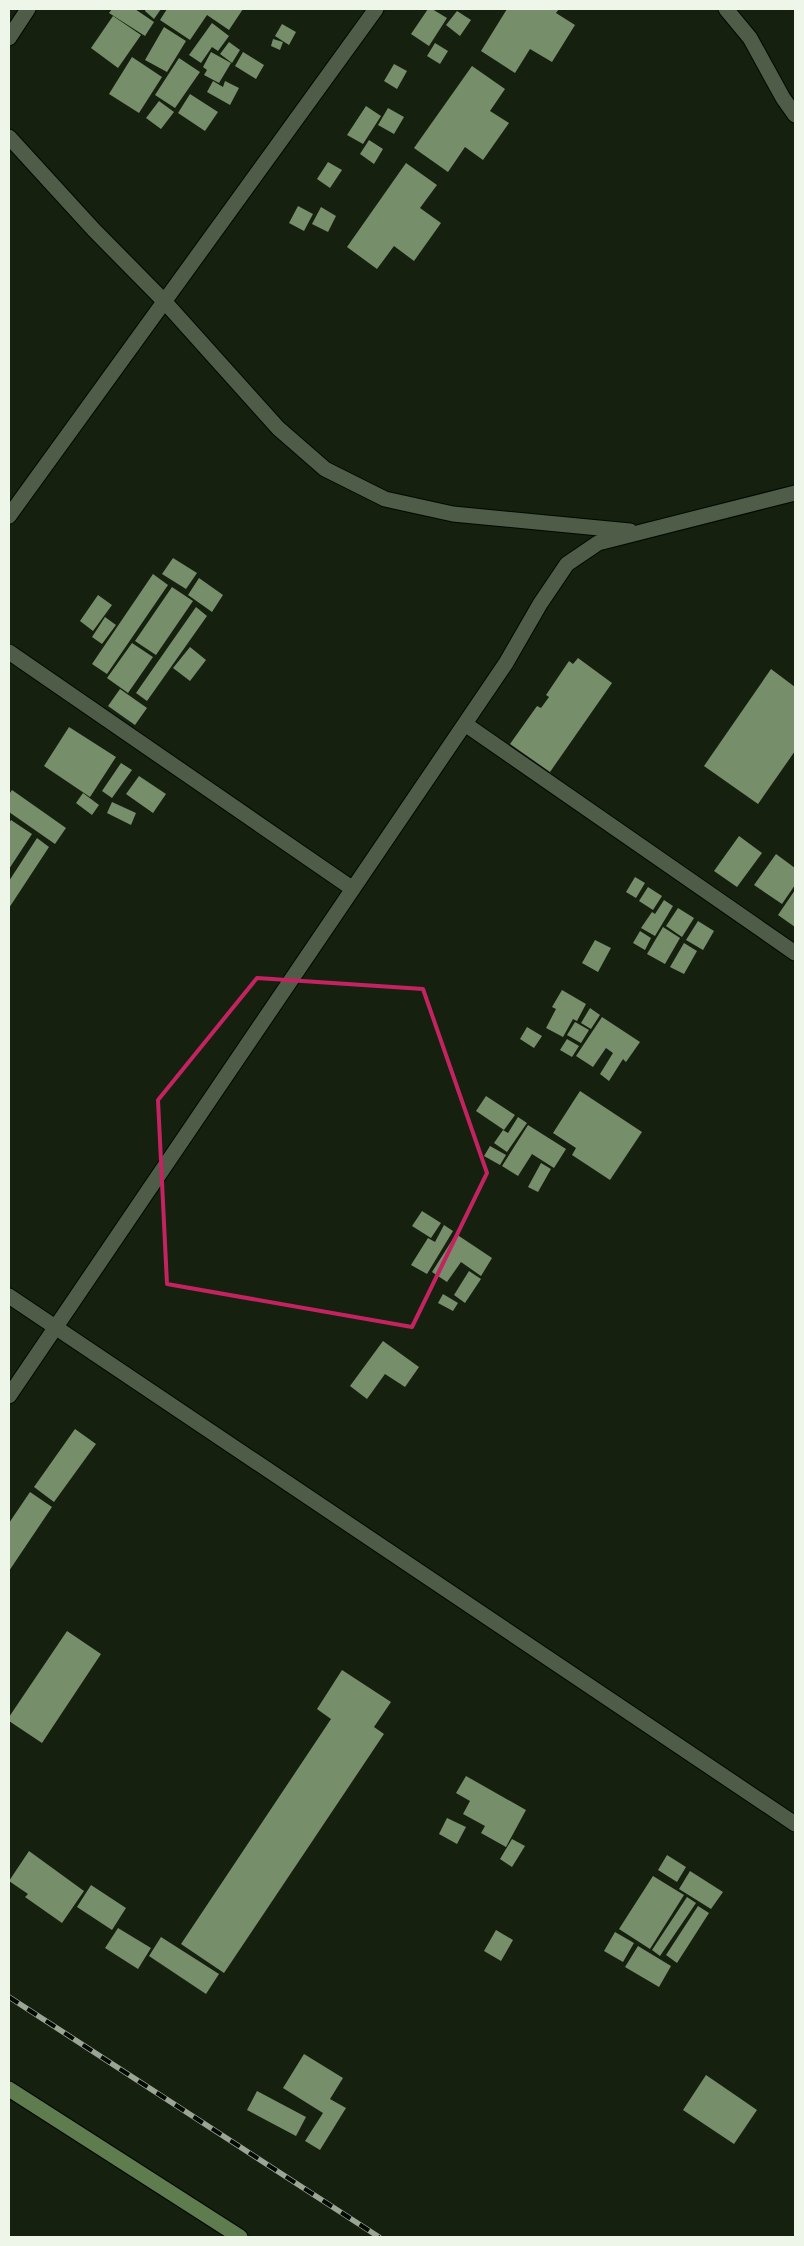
<svg xmlns="http://www.w3.org/2000/svg" width="804" height="2246" font-family="Mulish,sans-serif">
  <rect width="100%" height="100%" fill="#15200e"/>
  <path fill="#778e6a" d="M 112,9 L 135,9 L 154,22 L 145,36 L 109,13 Z
    M 146,9 L 161,9 L 154,19 L 145,11 Z
    M 167,9 L 243,9 L 229,30 L 207,15 L 190,40 L 160,20 Z
    M 428,9 L 432,9 L 447,18 L 429,46 L 411,34 Z
    M 507,9 L 559,9 L 556,13 L 575,25 L 552,62 L 530,49 L 515,73 L 481,51 Z
    M 457,11 L 471,20 L 460,36 L 446,25 Z
    M 113,16 L 141,35 L 118,68 L 91,48 Z
    M 212,23 L 229,36 L 218,51 L 212,47 L 201,63 L 189,55 Z
    M 282,24 L 296,32 L 289,45 L 275,36 Z
    M 164,27 L 186,41 L 167,72 L 145,60 Z
    M 273,39 L 283,42 L 280,50 L 271,46 Z
    M 229,42 L 240,50 L 232,63 L 220,54 Z
    M 435,43 L 448,51 L 440,64 L 427,56 Z
    M 211,52 L 231,63 L 219,83 L 204,75 L 207,70 L 203,67 Z
    M 243,52 L 264,65 L 256,79 L 235,66 Z
    M 132,57 L 162,77 L 139,113 L 109,94 Z
    M 179,58 L 200,72 L 175,108 L 155,95 Z
    M 394,64 L 407,71 L 397,89 L 384,81 Z
    M 472,66 L 505,89 L 490,111 L 509,123 L 483,160 L 465,147 L 448,172 L 414,148 Z
    M 213,81 L 223,87 L 225,81 L 239,88 L 230,105 L 207,92 Z
    M 190,94 L 218,112 L 205,131 L 178,113 Z
    M 159,101 L 174,112 L 161,129 L 146,118 Z
    M 366,106 L 381,116 L 363,144 L 347,135 Z
    M 388,108 L 404,117 L 394,134 L 378,125 Z
    M 369,140 L 383,149 L 374,164 L 360,154 Z
    M 328,162 L 342,170 L 330,188 L 317,179 Z
    M 406,163 L 437,185 L 420,208 L 441,223 L 414,261 L 394,246 L 377,269 L 347,247 Z
    M 298,206 L 313,214 L 304,231 L 289,223 Z
    M 321,207 L 336,216 L 328,232 L 312,224 Z
    M 173,558 L 197,573 L 186,589 L 162,574 Z
    M 153,574 L 168,585 L 107,674 L 92,664 Z
    M 199,578 L 223,595 L 212,612 L 188,595 Z
    M 172,587 L 193,601 L 156,655 L 135,641 Z
    M 98,595 L 112,605 L 93,631 L 80,621 Z
    M 196,607 L 207,616 L 147,701 L 136,693 Z
    M 105,617 L 116,625 L 102,644 L 92,637 Z
    M 132,643 L 153,657 L 128,693 L 107,678 Z
    M 190,647 L 206,660 L 190,681 L 173,668 Z
    M 578,658 L 612,683 L 550,772 L 510,744 L 537,706 L 541,708 L 549,697 L 546,695 L 569,661 L 573,664 Z
    M 771,669 L 795,687 L 795,751 L 758,804 L 704,766 Z
    M 120,689 L 147,708 L 135,725 L 108,706 Z
    M 69,727 L 116,757 L 90,797 L 44,766 Z
    M 121,763 L 132,770 L 112,798 L 102,791 Z
    M 139,776 L 166,794 L 153,813 L 126,794 Z
    M 12,790 L 66,828 L 55,844 L 9,812 L 9,794 Z
    M 83,793 L 99,805 L 92,815 L 76,803 Z
    M 112,802 L 136,813 L 131,825 L 107,813 Z
    M 11,820 L 32,834 L 9,869 L 9,823 Z
    M 739,836 L 762,853 L 737,887 L 714,871 Z
    M 37,838 L 49,847 L 9,908 L 9,881 Z
    M 776,854 L 795,868 L 795,885 L 782,904 L 754,885 Z
    M 635,877 L 645,883 L 636,898 L 626,892 Z
    M 648,887 L 662,896 L 653,910 L 639,901 Z
    M 795,890 L 795,927 L 778,915 Z
    M 664,900 L 673,906 L 655,936 L 641,928 L 652,912 L 655,914 Z
    M 678,908 L 694,918 L 682,937 L 666,926 Z
    M 698,921 L 714,931 L 703,950 L 686,940 Z
    M 663,927 L 680,938 L 665,964 L 647,954 Z
    M 640,931 L 651,938 L 645,950 L 633,943 Z
    M 595,940 L 611,948 L 598,972 L 582,963 Z
    M 684,943 L 697,951 L 684,974 L 670,967 Z
    M 562,990 L 586,1004 L 577,1021 L 573,1019 L 563,1037 L 546,1028 L 556,1009 L 552,1007 Z
    M 590,1008 L 600,1015 L 591,1029 L 581,1023 Z
    M 602,1017 L 640,1042 L 626,1062 L 623,1059 L 609,1081 L 600,1074 L 613,1053 L 606,1048 L 593,1067 L 576,1056 Z
    M 575,1022 L 589,1030 L 581,1043 L 567,1035 Z
    M 527,1027 L 542,1036 L 534,1048 L 520,1039 Z
    M 567,1039 L 579,1046 L 572,1057 L 560,1050 Z
    M 580,1091 L 642,1132 L 610,1180 L 572,1155 L 576,1148 L 553,1133 Z
    M 486,1096 L 515,1115 L 504,1130 L 476,1111 Z
    M 518,1117 L 527,1123 L 507,1152 L 494,1143 L 503,1130 L 508,1133 Z
    M 528,1125 L 566,1149 L 554,1168 L 532,1154 L 518,1176 L 502,1166 Z
    M 490,1146 L 506,1155 L 500,1165 L 484,1156 Z
    M 541,1163 L 551,1169 L 538,1192 L 528,1187 Z
    M 422,1211 L 441,1223 L 431,1238 L 412,1226 Z
    M 444,1225 L 453,1231 L 427,1274 L 411,1265 L 428,1238 L 435,1242 Z
    M 456,1234 L 492,1258 L 481,1276 L 461,1262 L 447,1282 L 432,1272 Z
    M 469,1271 L 481,1279 L 465,1303 L 454,1295 Z
    M 443,1294 L 458,1303 L 453,1311 L 438,1303 Z
    M 383,1341 L 419,1367 L 405,1387 L 385,1374 L 367,1399 L 350,1386 Z
    M 75,1429 L 96,1444 L 54,1502 L 34,1487 Z
    M 30,1492 L 52,1507 L 9,1571 L 9,1523 Z
    M 67,1631 L 101,1654 L 42,1743 L 9,1721 L 9,1717 Z
    M 342,1670 L 391,1702 L 374,1727 L 384,1734 L 224,1973 L 181,1944 L 331,1719 L 317,1709 Z
    M 466,1776 L 526,1810 L 506,1847 L 481,1833 L 485,1826 L 463,1814 L 470,1801 L 456,1793 Z
    M 447,1818 L 466,1827 L 457,1844 L 439,1834 Z
    M 512,1839 L 525,1846 L 512,1867 L 500,1859 Z
    M 29,1851 L 84,1891 L 62,1923 L 25,1897 L 28,1894 L 9,1881 Z
    M 667,1855 L 686,1867 L 677,1882 L 658,1870 Z
    M 690,1871 L 723,1892 L 711,1909 L 679,1889 Z
    M 653,1876 L 684,1895 L 650,1949 L 619,1929 Z
    M 91,1885 L 126,1908 L 112,1930 L 77,1907 Z
    M 687,1897 L 696,1903 L 660,1956 L 652,1950 Z
    M 698,1906 L 709,1913 L 677,1963 L 666,1955 Z
    M 118,1928 L 151,1948 L 138,1969 L 105,1948 Z
    M 496,1930 L 513,1940 L 501,1961 L 484,1951 Z
    M 615,1932 L 634,1943 L 623,1962 L 604,1951 Z
    M 161,1937 L 219,1974 L 206,1994 L 149,1956 Z
    M 638,1946 L 671,1966 L 659,1987 L 625,1967 Z
    M 304,2054 L 343,2078 L 330,2099 L 346,2108 L 320,2150 L 305,2141 L 323,2113 L 283,2088 Z
    M 706,2075 L 757,2110 L 734,2144 L 683,2110 Z
    M 257,2091 L 306,2117 L 296,2136 L 247,2110 Z"/>
  <g fill="none" stroke-linecap="round" stroke-linejoin="round">
    <defs>
      <path id="street" d="M 726,9 L 750,38 L 783,98 L 795,115
        M 9,38 L 28,9
        M 9,137 L 94,230 L 164,301 L 278,428 L 325,469 L 385,499 L 453,514 L 630,531
        M 9,516 L 376,9
        M 9,652 L 353,889
        M 465,724 L 795,953
        M 9,1296 L 795,1824
        M 9,1396 L 506,663 L 540,604 L 567,564 L 598,543 L 795,493"/>
      <path id="secondary" d="M 9,2089 L 240,2237"/>
    </defs>
    <use href="#street" stroke="#020900" stroke-width="17"/>
    <use href="#secondary" stroke="#020900" stroke-width="17"/>
    <use href="#street" stroke="#4f5c48" stroke-width="15"/>
    <use href="#secondary" stroke="#5f7c4e" stroke-width="15"/>
    <defs>
      <path id="rail" d="M 9,1997 L 379,2237"/>
    </defs>
    <use href="#rail" stroke="#9ba495" stroke-width="5.5"/>
    <use href="#rail" stroke="#040803" stroke-width="4" stroke-dasharray="11" stroke-linecap="butt"/>
  </g>
  <path fill="none" stroke="#c42362" stroke-width="4" stroke-linejoin="round" d="M 257,978 L 423,989 L 487,1173 L 412,1327 L 167,1284 L 158,1100 Z"/>
  <rect width="804" height="2246" fill="none" stroke="#eef6e9" stroke-width="20"/>
</svg>
